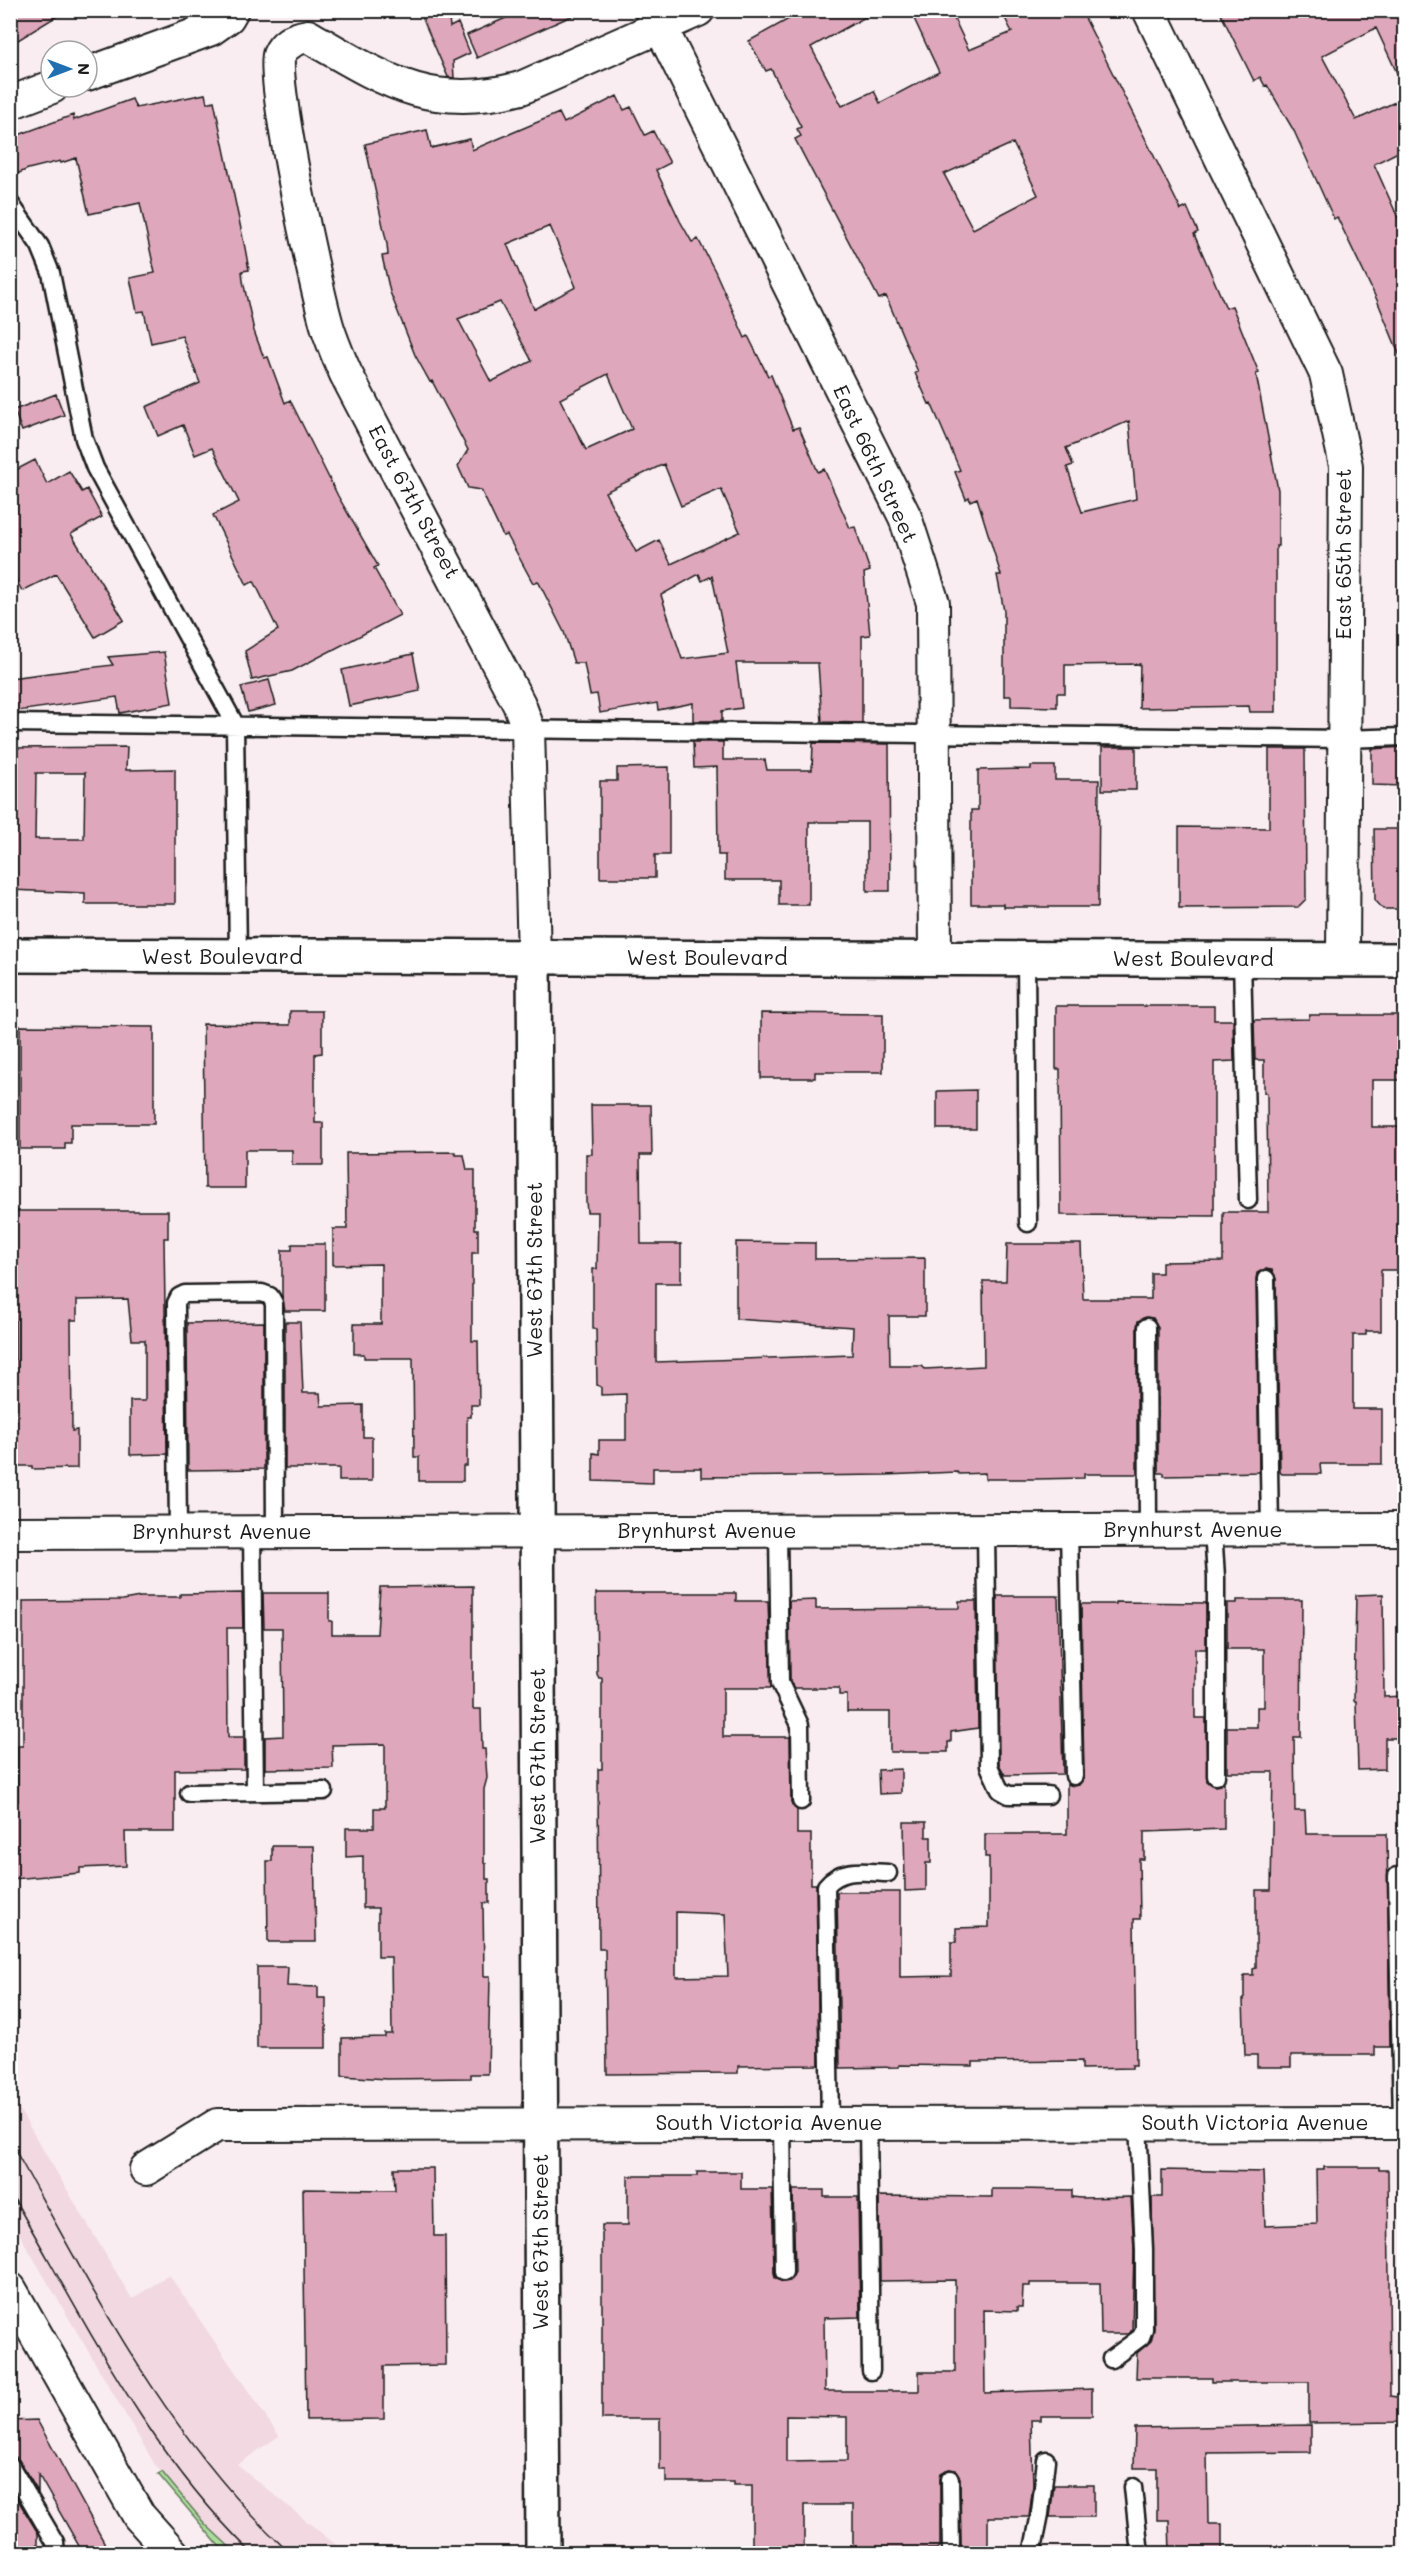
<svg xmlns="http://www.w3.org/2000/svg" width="1415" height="2564" font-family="Mali,sans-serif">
  <rect width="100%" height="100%" fill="#f9edf1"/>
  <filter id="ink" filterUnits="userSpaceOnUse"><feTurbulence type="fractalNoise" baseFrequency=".0167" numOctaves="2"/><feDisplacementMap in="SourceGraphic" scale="12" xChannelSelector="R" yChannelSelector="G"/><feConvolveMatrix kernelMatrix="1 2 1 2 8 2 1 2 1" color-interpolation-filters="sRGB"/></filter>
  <g filter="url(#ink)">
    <path fill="#f1d8e1" d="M 10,2094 L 132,2299 L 169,2275 L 279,2436 L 237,2465 L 346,2553 L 229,2553 L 196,2517 L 154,2463 L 11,2220 Z"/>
    <path fill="#acdd9d" stroke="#647c5c" stroke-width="1.5" d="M 162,2472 L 205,2524 L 236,2553 L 225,2553 L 158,2474 Z"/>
    <path fill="#dfa7bb" stroke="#1c1c1c" stroke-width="1.5" fill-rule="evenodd" d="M 10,10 L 67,10 L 10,45 Z
      M 419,10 L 448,10 L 450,27 L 458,23 L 470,53 L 453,61 L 454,78 L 448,77 Z
      M 524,10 L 585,10 L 477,58 L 467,35 Z
      M 805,10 L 878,10 L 811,47 L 842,106 L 874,91 L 880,103 L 939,72 L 910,10 L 950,10 L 969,50 L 1012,32 L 1001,10 L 1081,10 L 1181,210 L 1187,207 L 1198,232 L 1194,234 L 1226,308 L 1232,306 L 1259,373 L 1256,374 L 1278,490 L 1278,546 L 1276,546 L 1276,712 L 1250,712 L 1249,706 L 1139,708 L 1140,664 L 1065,665 L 1065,693 L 1057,693 L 1057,707 L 1011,706 L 1011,696 L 1004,696 L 1004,611 L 997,575 L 1001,575 L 977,498 L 970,501 L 969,497 L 966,499 L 955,472 L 960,470 L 931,403 L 929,404 L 915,373 L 918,372 L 886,296 L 879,299 L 795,139 L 801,136 L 797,129 L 801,127 L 771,69 L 766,71 L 749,41 ZM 1013,143 L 1038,195 L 973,229 L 944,174 ZM 1129,421 L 1136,499 L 1082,512 L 1067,467 L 1073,465 L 1066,448 Z
      M 1219,10 L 1404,10 L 1404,88 L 1376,28 L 1322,56 L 1356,120 L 1404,98 L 1404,149 L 1374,164 L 1399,220 L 1404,217 L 1404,366 L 1377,300 L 1337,217 L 1334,219 L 1294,131 L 1267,85 L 1265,86 L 1260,77 L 1254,81 Z
      M 205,94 L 207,103 L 214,101 L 245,248 L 249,270 L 242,271 L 243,281 L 254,331 L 264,358 L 268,357 L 285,403 L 290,400 L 338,496 L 378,566 L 374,568 L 400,615 L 292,671 L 252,680 L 245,651 L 278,630 L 254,581 L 247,585 L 213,515 L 239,502 L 212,448 L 195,455 L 183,425 L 158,436 L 146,407 L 200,383 L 182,336 L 151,343 L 144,311 L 137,312 L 130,278 L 155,273 L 140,203 L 89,214 L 76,158 L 61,163 L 60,161 L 28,169 L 10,177 L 10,138 L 73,115 L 74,120 L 132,99 L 136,108 Z
      M 617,96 L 624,110 L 631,107 L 645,135 L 653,131 L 670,163 L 656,170 L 680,221 L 692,242 L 698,239 L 715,271 L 745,338 L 748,336 L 768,376 L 771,375 L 793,429 L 799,427 L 818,472 L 824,469 L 850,528 L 855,527 L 870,571 L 864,573 L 870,635 L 862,636 L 862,723 L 822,722 L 818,663 L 736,663 L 742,708 L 722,711 L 722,721 L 693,721 L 693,703 L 658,710 L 657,703 L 600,713 L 597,694 L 590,695 L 584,663 L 574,663 L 564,632 L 538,581 L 533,583 L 507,535 L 503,536 L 481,490 L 468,488 L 458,466 L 468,450 L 432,381 L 430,382 L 415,355 L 390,292 L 382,256 L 388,255 L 387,244 L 365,144 L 427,130 L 431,148 L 470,139 L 472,150 L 559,113 L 564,123 ZM 550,226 L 576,287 L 534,309 L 507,244 ZM 500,302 L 532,361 L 491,382 L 458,319 ZM 608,374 L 632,429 L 586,450 L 560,399 ZM 664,464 L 681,506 L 721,489 L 740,532 L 671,564 L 659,540 L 636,552 L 605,492 ZM 699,574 L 702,581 L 712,576 L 728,653 L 682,659 L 661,595 Z
      M 56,394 L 64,415 L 22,431 L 14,410 Z
      M 35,460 L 47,484 L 69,471 L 82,492 L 87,489 L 102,517 L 71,534 L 124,620 L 95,637 L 56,574 L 22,591 L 10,567 L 10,473 Z
      M 164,652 L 172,703 L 120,713 L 117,697 L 10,712 L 10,678 L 113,665 L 108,657 Z
      M 413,654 L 420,691 L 349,706 L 342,670 Z
      M 269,680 L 276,705 L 248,712 L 241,687 Z
      M 693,742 L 723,742 L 723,760 L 765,760 L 767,770 L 812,770 L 813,743 L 889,744 L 890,891 L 867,891 L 867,822 L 809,822 L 809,905 L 779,905 L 779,880 L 725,880 L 725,855 L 718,855 L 717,767 L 694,768 Z
      M 127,747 L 126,770 L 175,769 L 175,904 L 85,904 L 85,893 L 10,890 L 10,748 ZM 36,773 L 85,773 L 84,839 L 35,839 Z
      M 1102,747 L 1136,747 L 1136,790 L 1102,790 Z
      M 1404,747 L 1404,786 L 1372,785 L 1372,749 Z
      M 1269,749 L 1305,749 L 1306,899 L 1298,907 L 1179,908 L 1179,827 L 1269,828 Z
      M 1031,766 L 1055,766 L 1055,780 L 1099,780 L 1098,907 L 1003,907 L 1003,904 L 971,904 L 971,810 L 978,810 L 978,770 L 1031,769 Z
      M 669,767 L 669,855 L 655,855 L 655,878 L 600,878 L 600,781 L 617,781 L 617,768 Z
      M 1374,829 L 1404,829 L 1404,909 L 1383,909 L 1375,900 Z
      M 1056,1006 L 1214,1006 L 1214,1020 L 1233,1020 L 1234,1061 L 1214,1062 L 1214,1216 L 1061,1215 L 1060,1069 L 1056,1069 Z
      M 290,1011 L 322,1011 L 322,1053 L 315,1054 L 315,1123 L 323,1123 L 323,1165 L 292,1165 L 292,1150 L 245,1150 L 245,1188 L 205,1188 L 203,1024 L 290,1025 Z
      M 761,1013 L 883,1014 L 883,1072 L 815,1072 L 815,1078 L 761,1078 Z
      M 1309,1015 L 1404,1015 L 1404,1080 L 1372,1080 L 1372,1127 L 1404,1127 L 1404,1270 L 1381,1270 L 1381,1331 L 1366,1331 L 1366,1335 L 1353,1335 L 1353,1409 L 1382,1409 L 1382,1464 L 1320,1464 L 1321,1474 L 1282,1474 L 1280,1472 L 1276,1279 L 1272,1270 L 1265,1269 L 1257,1273 L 1256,1279 L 1259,1472 L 1217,1473 L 1218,1475 L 1164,1476 L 1164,1473 L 1158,1473 L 1158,1327 L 1153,1318 L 1146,1317 L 1138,1321 L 1137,1327 L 1137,1474 L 1084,1474 L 1084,1478 L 1036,1479 L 985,1479 L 985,1473 L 959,1474 L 957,1472 L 885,1475 L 701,1477 L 701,1468 L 653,1468 L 653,1483 L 593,1481 L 593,1453 L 599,1454 L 599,1440 L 626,1440 L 626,1394 L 601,1395 L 601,1387 L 597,1385 L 596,1329 L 593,1329 L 593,1269 L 597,1269 L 598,1212 L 587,1212 L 586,1201 L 586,1154 L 592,1154 L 591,1105 L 651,1105 L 652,1155 L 640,1155 L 641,1244 L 681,1244 L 681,1283 L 656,1283 L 656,1362 L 852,1355 L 853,1327 L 736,1319 L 736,1242 L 815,1243 L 815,1259 L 925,1258 L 925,1316 L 889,1316 L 890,1366 L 922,1366 L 925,1369 L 984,1366 L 983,1281 L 1006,1281 L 1007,1244 L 1081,1244 L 1083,1299 L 1151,1299 L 1151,1273 L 1162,1273 L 1162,1262 L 1223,1261 L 1223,1212 L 1268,1212 L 1267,1093 L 1264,1093 L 1264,1060 L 1255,1060 L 1254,1020 L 1309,1019 Z
      M 20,1026 L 154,1027 L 154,1124 L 71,1124 L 71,1143 L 65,1143 L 65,1149 L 20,1149 Z
      M 976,1090 L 976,1129 L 937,1129 L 937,1091 Z
      M 456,1152 L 456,1155 L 464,1155 L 467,1170 L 475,1170 L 475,1229 L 478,1229 L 478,1253 L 472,1253 L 472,1341 L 478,1341 L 479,1405 L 471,1405 L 471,1417 L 467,1417 L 467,1466 L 463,1466 L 463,1481 L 419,1481 L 419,1457 L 414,1457 L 413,1358 L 364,1358 L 364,1354 L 354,1354 L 354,1324 L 381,1324 L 381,1264 L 333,1265 L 333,1229 L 347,1229 L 346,1153 Z
      M 10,1211 L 168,1211 L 168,1238 L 164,1238 L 167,1454 L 130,1455 L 130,1401 L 145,1401 L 145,1340 L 132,1340 L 128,1299 L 77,1300 L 77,1320 L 71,1320 L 72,1431 L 77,1430 L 77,1468 L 32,1469 L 32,1466 L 16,1466 L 15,1267 L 10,1267 Z
      M 292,1244 L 325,1244 L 325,1311 L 285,1311 L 282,1295 L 282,1250 L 292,1250 Z
      M 264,1322 L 264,1469 L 188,1470 L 187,1323 Z
      M 285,1322 L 300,1322 L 303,1393 L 320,1393 L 321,1406 L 363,1405 L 363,1437 L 372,1437 L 372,1481 L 339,1481 L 339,1468 L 285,1468 Z
      M 473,1586 L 473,1709 L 481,1709 L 482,1749 L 485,1749 L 487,1778 L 484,1789 L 484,1863 L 486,1863 L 486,1879 L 489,1879 L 489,1903 L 483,1903 L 484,1976 L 490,1976 L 488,2074 L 471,2074 L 471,2078 L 387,2079 L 342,2076 L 342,2038 L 385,2037 L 385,2034 L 392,2034 L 391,1957 L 378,1957 L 378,1908 L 363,1908 L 363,1856 L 346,1857 L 346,1828 L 374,1828 L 374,1808 L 385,1808 L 385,1744 L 332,1745 L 333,1768 L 265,1769 L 265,1737 L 283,1736 L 282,1628 L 264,1628 L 263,1593 L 329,1593 L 329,1621 L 332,1621 L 332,1634 L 377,1634 L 380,1587 Z
      M 242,1593 L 243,1628 L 227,1628 L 228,1737 L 244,1737 L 244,1769 L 175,1770 L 175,1832 L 125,1832 L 126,1866 L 80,1868 L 80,1873 L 13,1879 L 13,1801 L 18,1801 L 18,1746 L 23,1746 L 23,1601 L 123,1600 L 140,1597 L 180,1597 L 180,1594 Z
      M 596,1593 L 736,1593 L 736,1601 L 768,1601 L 771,1688 L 723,1688 L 723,1737 L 790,1737 L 791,1802 L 797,1810 L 797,1834 L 811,1834 L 811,1884 L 816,1884 L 819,2065 L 738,2066 L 738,2073 L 607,2074 L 605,1949 L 599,1949 L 598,1769 L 602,1769 L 602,1678 L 599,1678 L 597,1674 ZM 676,1912 L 725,1914 L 728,1976 L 676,1977 Z
      M 1383,1594 L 1384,1697 L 1404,1696 L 1404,1738 L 1385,1738 L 1385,1769 L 1358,1770 L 1356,1701 L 1354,1701 L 1356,1595 Z
      M 997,1596 L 1058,1596 L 1063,1774 L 1005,1775 L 999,1764 Z
      M 816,1600 L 816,1609 L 959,1608 L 959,1601 L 976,1601 L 978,1728 L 951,1732 L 951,1742 L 948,1742 L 948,1752 L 890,1752 L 890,1712 L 847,1712 L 847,1695 L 839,1695 L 839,1688 L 794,1688 L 790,1681 L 789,1601 Z
      M 1237,1600 L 1302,1600 L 1301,1737 L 1294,1737 L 1295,1811 L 1305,1811 L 1306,1834 L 1387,1834 L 1390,2047 L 1375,2047 L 1375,2055 L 1291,2055 L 1291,2067 L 1257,2067 L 1257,2055 L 1245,2055 L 1243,2000 L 1244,2000 L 1244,1975 L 1253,1975 L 1253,1969 L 1256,1968 L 1256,1890 L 1271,1890 L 1273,1772 L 1227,1772 L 1227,1727 L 1257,1727 L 1257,1707 L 1264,1707 L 1264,1649 L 1227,1649 L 1227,1603 L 1237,1603 Z
      M 1116,1602 L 1206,1603 L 1206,1649 L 1195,1649 L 1195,1718 L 1206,1718 L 1207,1781 L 1215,1786 L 1224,1783 L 1224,1829 L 1144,1832 L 1144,1859 L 1139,1859 L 1140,1919 L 1134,1919 L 1136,2065 L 1132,2065 L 1132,2068 L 1082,2069 L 1082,2061 L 973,2062 L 973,2066 L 899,2065 L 899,2067 L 840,2068 L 837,1892 L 900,1892 L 900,1977 L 951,1976 L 951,1942 L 956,1942 L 956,1928 L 989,1927 L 989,1857 L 985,1857 L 985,1834 L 1067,1834 L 1067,1784 L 1074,1786 L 1079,1785 L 1084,1776 L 1081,1604 L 1116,1604 Z
      M 901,1769 L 901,1793 L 879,1794 L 878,1770 Z
      M 904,1822 L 926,1822 L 926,1837 L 931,1837 L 931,1863 L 926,1863 L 926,1890 L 905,1891 Z
      M 272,1846 L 314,1846 L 316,1942 L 268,1942 L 267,1861 L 272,1861 Z
      M 257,1967 L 288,1967 L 287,1986 L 318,1987 L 318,1998 L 326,1998 L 326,2048 L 257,2048 Z
      M 1324,2167 L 1379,2167 L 1379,2170 L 1388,2170 L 1390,2396 L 1404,2398 L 1404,2422 L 1309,2423 L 1309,2382 L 1212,2382 L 1212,2378 L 1136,2378 L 1137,2353 L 1151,2341 L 1154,2329 L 1152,2197 L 1162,2197 L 1162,2170 L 1263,2172 L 1265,2226 L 1317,2224 L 1316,2170 L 1324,2170 Z
      M 394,2168 L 433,2168 L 434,2236 L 445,2236 L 446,2365 L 384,2366 L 384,2419 L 306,2420 L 303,2189 L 395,2190 Z
      M 697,2172 L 741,2172 L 741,2189 L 772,2189 L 774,2272 L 775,2278 L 784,2282 L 790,2281 L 795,2272 L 793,2190 L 824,2190 L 824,2197 L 858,2197 L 860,2317 L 824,2318 L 825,2391 L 919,2391 L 919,2372 L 955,2372 L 955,2280 L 880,2281 L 879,2196 L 992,2197 L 992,2189 L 1018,2189 L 1072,2190 L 1072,2197 L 1081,2198 L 1131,2197 L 1134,2250 L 1132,2330 L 1128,2334 L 1101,2334 L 1100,2283 L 1030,2283 L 1030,2286 L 1023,2286 L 1022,2307 L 1017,2307 L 1017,2311 L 984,2310 L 985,2393 L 1092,2389 L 1092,2416 L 1041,2416 L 1041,2420 L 1031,2420 L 1033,2485 L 1029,2517 L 988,2517 L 988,2549 L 967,2550 L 961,2547 L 960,2478 L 956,2470 L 949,2469 L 941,2473 L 940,2479 L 940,2546 L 936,2549 L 905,2549 L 905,2553 L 853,2553 L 853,2505 L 804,2505 L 804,2553 L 752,2553 L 752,2485 L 733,2485 L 733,2482 L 666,2482 L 666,2470 L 660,2470 L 660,2419 L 602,2419 L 602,2225 L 628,2225 L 628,2176 L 697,2176 ZM 786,2416 L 847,2417 L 847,2461 L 786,2462 Z
      M 37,2420 L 110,2553 L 83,2553 L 38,2474 L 38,2492 L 19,2460 L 10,2455 L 10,2421 Z
      M 1311,2425 L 1311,2452 L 1207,2453 L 1208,2524 L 1222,2524 L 1222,2553 L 1170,2553 L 1169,2520 L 1157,2520 L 1157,2468 L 1134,2468 L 1135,2428 Z
      M 1054,2485 L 1094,2485 L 1094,2517 L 1050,2517 Z
      M 10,2487 L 38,2533 L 38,2553 L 10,2553 Z"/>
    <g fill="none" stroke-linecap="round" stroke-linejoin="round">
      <defs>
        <path id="service" d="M 10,203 L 40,246 L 51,273 L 84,439 L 95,468 L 235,724 L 238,957
          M 10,723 L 1343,739 L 1404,737
          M 1026,958 L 1028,1223
          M 1242,960 L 1248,1200
          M 1266,1279 L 1270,1530
          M 1147,1327 L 1148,1530
          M 1069,1530 L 1074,1776
          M 1213,1530 L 1216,1577 L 1216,1776
          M 778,1531 L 780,1683 L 800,1725 L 801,1801
          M 986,1531 L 989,1766 L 1000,1790 L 1009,1795 L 1048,1795
          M 252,1532 L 255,1792
          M 178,1533 L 176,1303 L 179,1297 L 185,1294 L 262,1293 L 270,1296 L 274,1303 L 275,1533
          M 189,1793 L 324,1791
          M 782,2123 L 784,2272
          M 830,2123 L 826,1886 C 841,1867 865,1872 888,1873
          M 868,2123 L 871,2371
          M 1402,2123 L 1397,1876 L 1404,1876
          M 1111,2359 L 1141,2337 L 1144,2329 L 1144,2250 L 1138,2123
          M 10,2465 L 55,2542 L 56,2554
          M 950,2479 L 951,2554
          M 1133,2487 L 1140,2554
          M 1032,2554 L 1040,2514 L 1046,2460"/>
        <path id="minor" d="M 652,10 L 905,517 L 933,603 L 935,958
          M 1149,10 L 1326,374 L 1346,466 L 1343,959
          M 87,74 L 211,29 L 228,17 L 232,10
          M 10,103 L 52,87
          M 534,958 L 528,728 L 519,704 L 346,374 C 340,361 334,346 329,332 C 318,300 270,76 279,55 C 284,43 296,38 308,36 C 384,80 430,112 521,88 L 698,10
          M 10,1533 L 1404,1529
          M 146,2169 L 217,2125 L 1404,2123
          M 10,2289 L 139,2516 L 173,2554"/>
        <path id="tertiary" d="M 534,958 L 543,2554"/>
        <path id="secondary" d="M 10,955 L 1404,960"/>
      </defs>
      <use href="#service" stroke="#1c1c1c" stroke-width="21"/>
      <use href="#minor" stroke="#1c1c1c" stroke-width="36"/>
      <use href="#tertiary" stroke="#1c1c1c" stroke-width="38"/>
      <use href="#secondary" stroke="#1c1c1c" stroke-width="38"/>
      <use href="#service" stroke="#fff" stroke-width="16"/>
      <use href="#minor" stroke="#fff" stroke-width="32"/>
      <use href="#tertiary" stroke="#fff" stroke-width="33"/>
      <use href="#secondary" stroke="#fff" stroke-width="33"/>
      <path stroke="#1c1c1c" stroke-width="1.5" d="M 10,2141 C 91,2286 167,2440 291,2554
        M 10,2192 C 83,2317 147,2452 253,2554"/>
    </g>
  </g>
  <g text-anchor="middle" stroke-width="4.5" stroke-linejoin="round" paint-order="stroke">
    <g font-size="21" fill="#1c1c1c" stroke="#fff">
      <text transform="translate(875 464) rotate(65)" y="7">East 66th Street</text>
      <text transform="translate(414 502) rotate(62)" y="7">East 67th Street</text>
      <text transform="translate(1344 554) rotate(-90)" y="7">East 65th Street</text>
      <text x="222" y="964">West Boulevard</text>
      <text x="707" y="965">West Boulevard</text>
      <text x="1193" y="966">West Boulevard</text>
      <text transform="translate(535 1270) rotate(-90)" y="7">West 67th Street</text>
      <text x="1193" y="1537">Brynhurst Avenue</text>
      <text x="707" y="1538">Brynhurst Avenue</text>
      <text x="222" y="1539">Brynhurst Avenue</text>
      <text transform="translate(538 1756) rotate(-90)" y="7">West 67th Street</text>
      <text x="769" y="2130">South Victoria Avenue</text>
      <text x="1255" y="2130">South Victoria Avenue</text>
      <text transform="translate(541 2242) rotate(-90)" y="7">West 67th Street</text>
    </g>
  </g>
  <rect width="1415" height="2564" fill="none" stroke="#fff" stroke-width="36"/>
  <rect x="18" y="18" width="1379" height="2528" fill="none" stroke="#1c1c1c" stroke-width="2" filter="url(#ink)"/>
  <g transform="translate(69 69) rotate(90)"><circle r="28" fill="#ffffff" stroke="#a4a4a4" stroke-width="1.5"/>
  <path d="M0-4.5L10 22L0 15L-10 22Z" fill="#1f6fb2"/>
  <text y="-9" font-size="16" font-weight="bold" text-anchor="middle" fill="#1c1c1c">N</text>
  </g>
</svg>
